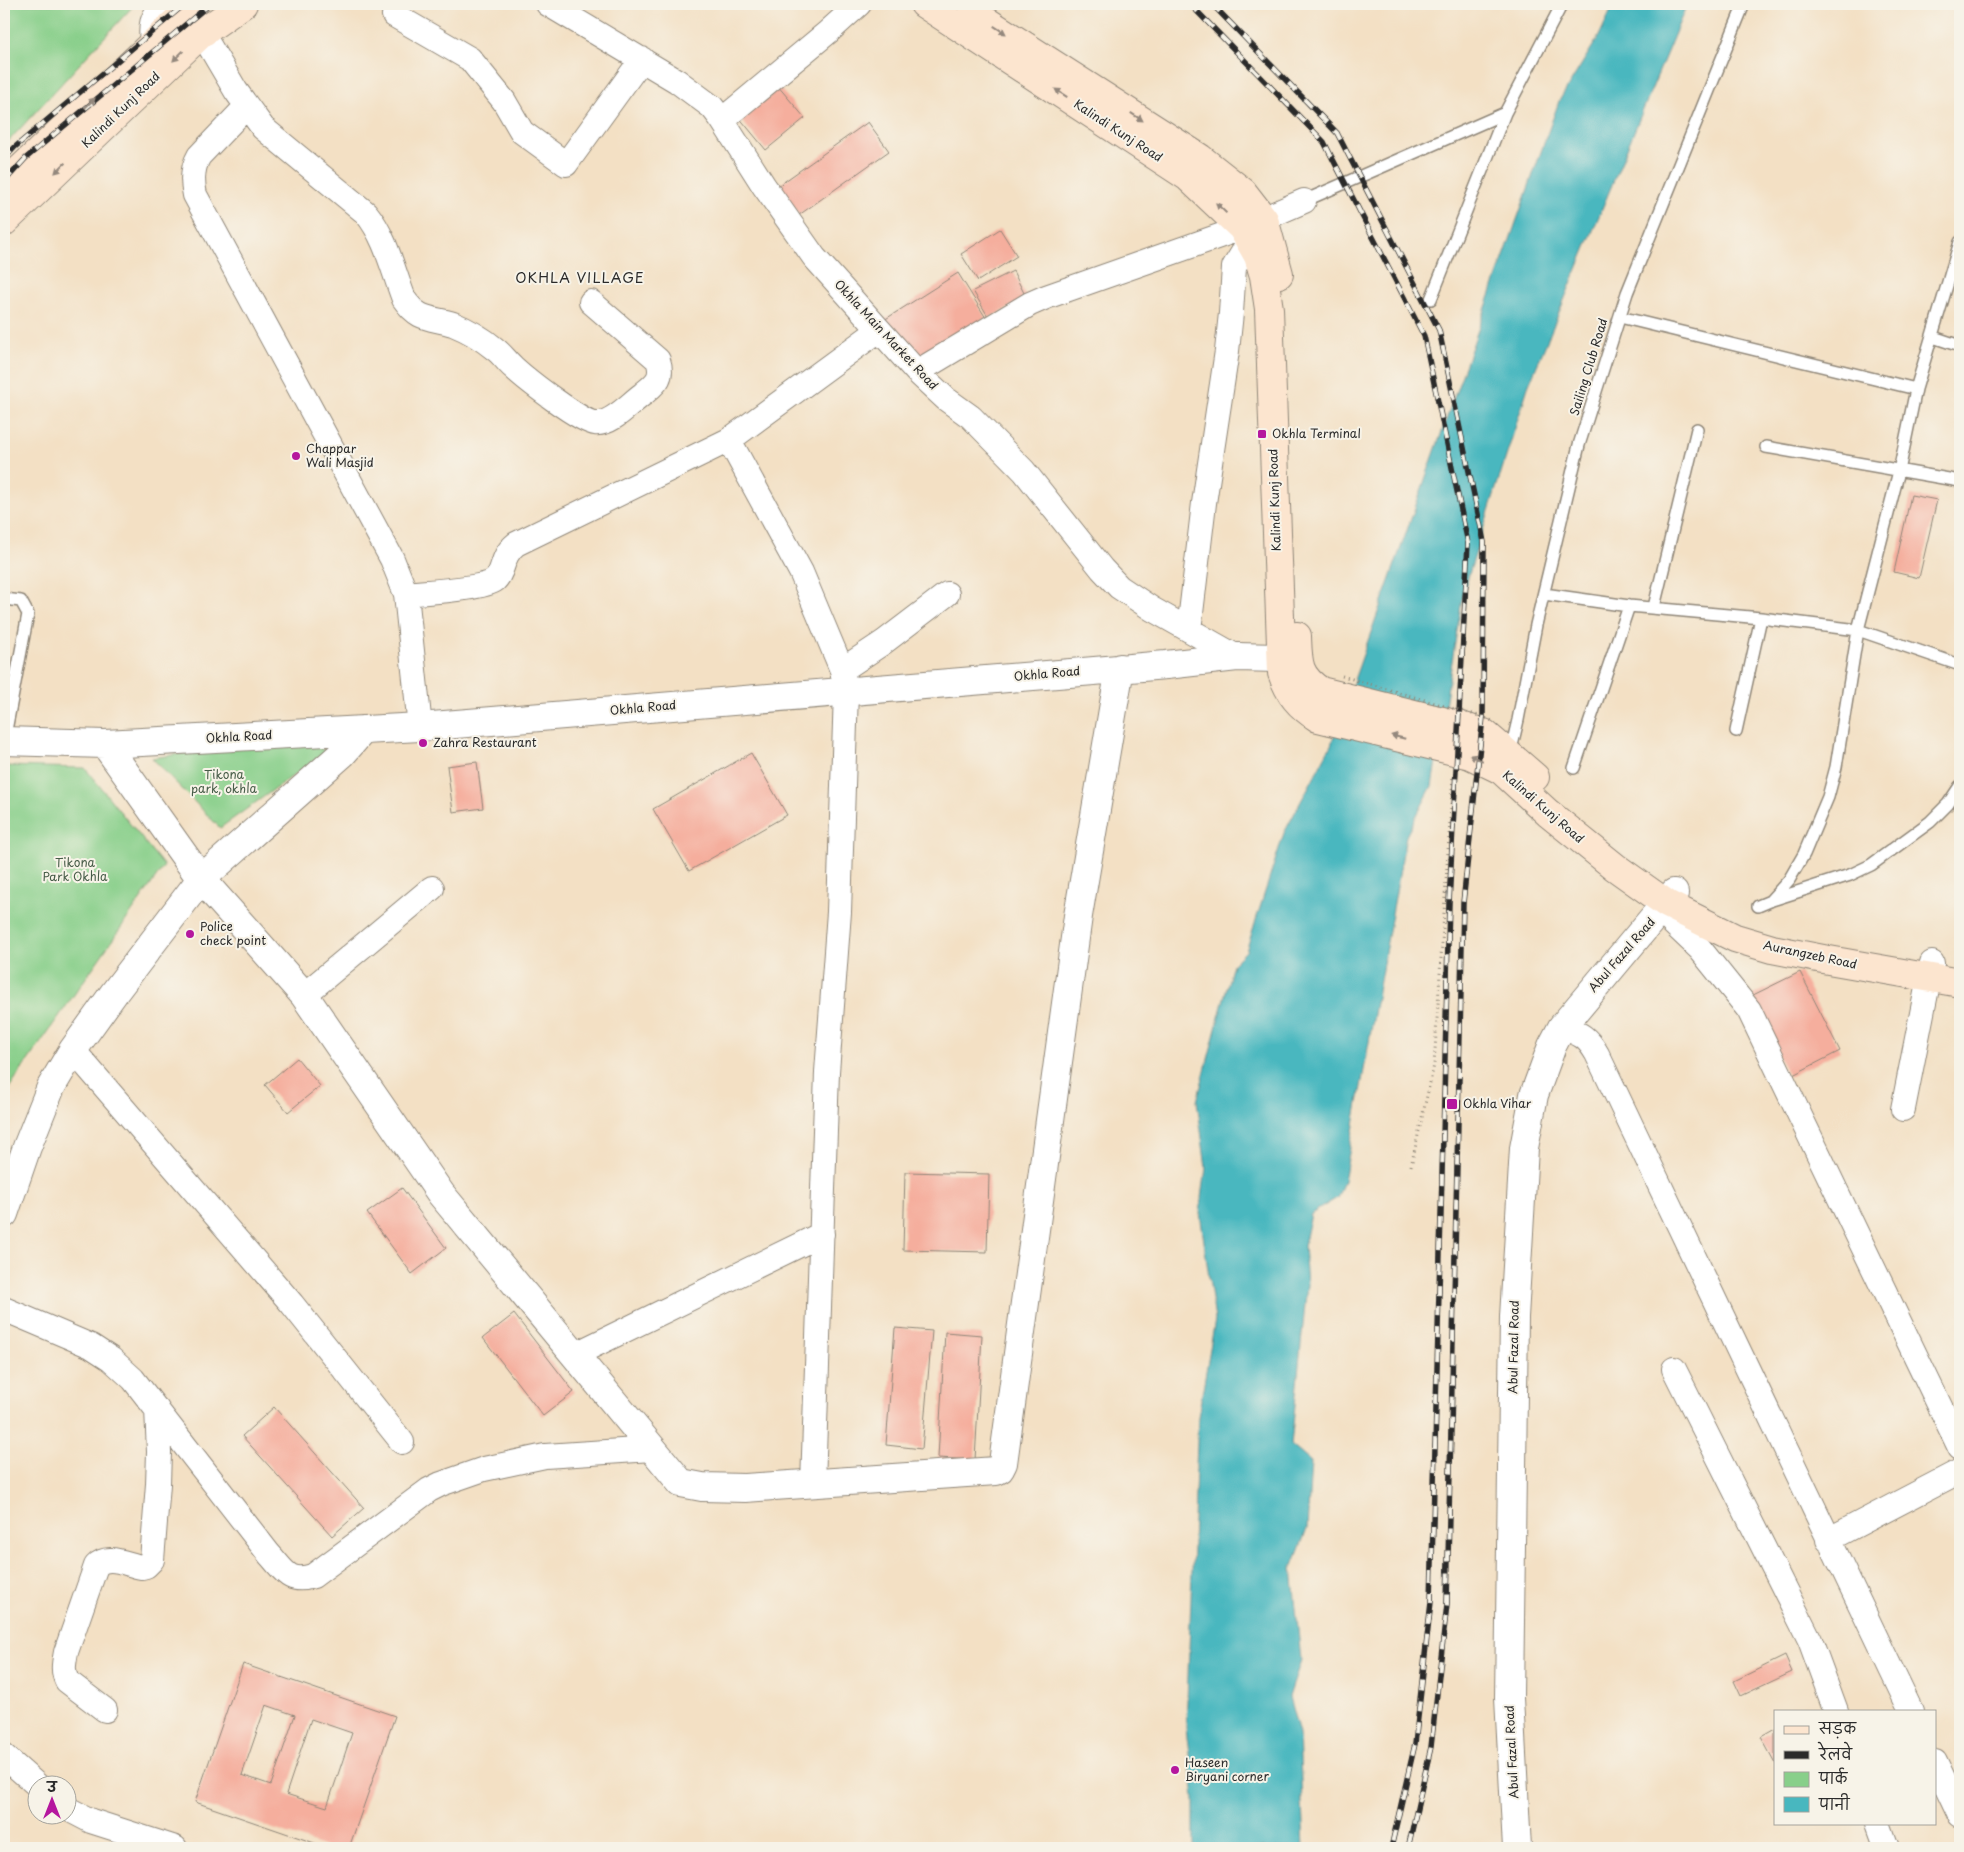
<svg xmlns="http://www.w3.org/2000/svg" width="1964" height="1852" font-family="'Playpen Sans','Playpen Sans Deva',sans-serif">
  <rect width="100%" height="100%" fill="#f7f3e8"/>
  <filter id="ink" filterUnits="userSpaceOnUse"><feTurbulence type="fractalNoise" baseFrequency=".02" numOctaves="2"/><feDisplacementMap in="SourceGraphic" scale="10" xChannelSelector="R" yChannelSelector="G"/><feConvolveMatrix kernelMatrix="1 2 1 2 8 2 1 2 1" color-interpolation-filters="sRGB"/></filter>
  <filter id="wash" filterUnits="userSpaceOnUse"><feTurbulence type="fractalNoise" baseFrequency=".0096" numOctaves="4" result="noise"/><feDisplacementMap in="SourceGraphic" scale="20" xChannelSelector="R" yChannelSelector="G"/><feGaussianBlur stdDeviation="1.12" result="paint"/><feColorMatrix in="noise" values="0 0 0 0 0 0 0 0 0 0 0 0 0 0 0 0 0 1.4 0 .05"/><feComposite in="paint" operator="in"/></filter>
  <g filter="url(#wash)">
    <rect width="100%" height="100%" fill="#f3e0c4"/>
    <path fill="#88cf8a" stroke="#5a7d5a" d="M 4,4 L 135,4 L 4,146 Z
      M 313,735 L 325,753 L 220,828 L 152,758 Z
      M 4,766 L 85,768 L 164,866 L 4,1095 Z"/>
    <path fill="#48b7bf" stroke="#3a7175" d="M 1614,4 L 1687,4 L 1528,387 L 1463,593 L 1432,786 L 1406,836 L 1344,1181 L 1337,1198 L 1311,1214 L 1304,1246 L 1307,1284 L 1291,1445 L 1311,1462 L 1307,1529 L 1292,1568 L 1301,1660 L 1289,1697 L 1299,1734 L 1304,1848 L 1194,1848 L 1194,1798 L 1186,1727 L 1198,1417 L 1215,1320 L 1200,1213 L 1206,1168 L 1197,1101 L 1233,964 L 1246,951 L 1284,833 L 1331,745 L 1559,101 L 1599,36 Z"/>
    <g id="blocks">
      <path fill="#f5ae9d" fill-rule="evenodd" d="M 777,85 L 805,118 L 766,150 L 738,116 Z
        M 868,122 L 889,151 L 799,215 L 778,186 Z
        M 1000,229 L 1017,256 L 978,281 L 961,254 Z
        M 1013,271 L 1027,299 L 989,318 L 973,291 Z
        M 958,273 L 986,318 L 913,365 L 884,320 Z
        M 1911,495 L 1937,500 L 1919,578 L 1894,572 Z
        M 751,753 L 787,815 L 689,871 L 653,809 Z
        M 477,762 L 483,808 L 453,812 L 447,766 Z
        M 1800,972 L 1840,1051 L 1789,1077 L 1749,997 Z
        M 297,1058 L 320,1086 L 288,1112 L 265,1085 Z
        M 905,1172 L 989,1174 L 987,1252 L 903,1250 Z
        M 402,1188 L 446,1248 L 412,1274 L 367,1213 Z
        M 514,1314 L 574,1392 L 543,1416 L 483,1338 Z
        M 895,1328 L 932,1331 L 922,1449 L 886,1445 Z
        M 945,1332 L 982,1335 L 975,1460 L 938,1458 Z
        M 274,1407 L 364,1508 L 332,1536 L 242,1436 Z
        M 1785,1656 L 1792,1672 L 1741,1696 L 1734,1681 Z
        M 243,1664 L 395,1716 L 349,1848 L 329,1848 L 195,1802 ZM 266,1705 L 295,1715 L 271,1785 L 242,1775 ZM 311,1719 L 352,1733 L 327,1807 L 286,1794 Z
        M 1775,1729 L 1775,1763 L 1761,1737 Z"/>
    </g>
  </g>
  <g filter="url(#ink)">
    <use href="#blocks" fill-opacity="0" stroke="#8f8678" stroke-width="1"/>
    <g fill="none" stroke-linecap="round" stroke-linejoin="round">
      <defs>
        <path id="service" d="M 1304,201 L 1505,113
          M 1431,299 L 1505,113 L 1562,4
          M 1620,317 L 1916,389
          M 1933,337 L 1960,346
          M 1766,447 L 1960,481
          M 1544,594 L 1629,606 L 1761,618 L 1858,630 L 1960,665
          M 4,599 L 21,601 L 28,614 L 4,741
          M 1654,607 L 1697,429
          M 1736,731 L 1761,618
          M 1510,754 L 1518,720 L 1536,625 L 1579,445 L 1627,293 L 1744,4
          M 1574,768 L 1629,606
          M 1772,900 L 1850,875 L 1871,865 L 1930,822 L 1948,804 L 1960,786
          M 1758,906 L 1770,901 L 1789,880 L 1804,854 L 1828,797 L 1836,767 L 1858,630 L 1899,471 L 1916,389 L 1960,242"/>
        <path id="minor" d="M 548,4 L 677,81 L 712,107 L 722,120 L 764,186 L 814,257 L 917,372 L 946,399 L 971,417 L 1024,471 L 1102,569 L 1119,587 L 1152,609 L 1237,657
          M 394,15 L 470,59 L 504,101 L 522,132 L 566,164 L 642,59
          M 193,18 L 236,91 L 263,128 L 366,213 C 386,237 393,271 404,299 C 419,321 430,317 453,324 C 468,330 483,339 495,349 C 502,354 507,362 514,368 C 527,380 581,422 595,423 C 612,425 630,403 643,394 C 656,383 664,378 658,360 L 591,302
          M 152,44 C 150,25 151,19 163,4
          M 246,107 L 199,156 C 192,168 192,182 195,195 L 392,559 L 406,594 L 420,727
          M 722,120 L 828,32 L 859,4
          M 917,372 L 1030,304 L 1046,297 L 1242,228 L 1304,201
          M 729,440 L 801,572 L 842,670 L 846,691 L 839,912 L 827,1072 L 813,1484
          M 406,594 C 423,592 484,589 495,580 C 505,571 500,557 516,544 L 729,440 L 879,330
          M 1189,630 L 1204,503 L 1227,351 L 1231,313 L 1234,267 L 1250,241
          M 842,670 L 884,642 L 947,594
          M 1660,911 L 1700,949 L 1749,1010 L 1960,1448
          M 304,995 L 432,888
          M 1562,1027 C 1580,1034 1587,1036 1597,1054 L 1911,1711
          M 73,1050 L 292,1304 L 402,1442
          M 1903,1109 L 1932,963
          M 4,1309 L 91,1346 L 111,1359 L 133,1379 L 269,1554 C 284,1570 288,1584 313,1576 L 429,1490 L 441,1484 L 484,1469 L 545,1456 L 652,1449
          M 574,1355 L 822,1234
          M 1674,1369 L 1810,1640 L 1836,1711
          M 1828,1540 L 1960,1471
          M 105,1710 L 67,1681 C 62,1671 64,1663 66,1652 L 96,1566 C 108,1553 127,1565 142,1567 L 146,1566 L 152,1560 L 158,1484 L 159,1452 L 157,1409
          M 4,1756 L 38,1786
          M 1935,1762 L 1960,1815
          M 68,1809 L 91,1821 L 175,1848
          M 1878,1823 L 1887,1848"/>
        <path id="tertiary" d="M 4,741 L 105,744 L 420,727 L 1166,665 L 1237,657 L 1282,658
          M 105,744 L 201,879 L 304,995 L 441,1194 L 681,1483 L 702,1487 L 745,1488 L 996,1471 L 1000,1469 L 1003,1463 L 1078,916 L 1120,668
          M 4,1214 L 27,1147 L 51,1087 L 73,1050 L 114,993 L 201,879 L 342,754 L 363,730
          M 1517,1848 L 1509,1698 L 1514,1317 L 1524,1148 L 1534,1095 L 1552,1046 L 1562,1027 L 1674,893"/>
        <path id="secondary" d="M 924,4 L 1188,177 L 1242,228 L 1258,256 L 1264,276 L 1269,309 L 1282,673 C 1289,694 1299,706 1318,718 L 1470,755 L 1501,770 L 1548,813 L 1615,867 L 1667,904 L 1735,938 L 1772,949 L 1823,959 L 1960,983
          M 972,12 L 1200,158 L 1243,192 L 1264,219 L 1279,274
          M 4,185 L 194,4
          M 4,222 L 202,33 L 243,4
          M 1297,636 C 1298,662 1297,676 1321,691 L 1455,724 L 1484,733 L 1535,777"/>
      </defs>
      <use href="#service" stroke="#8f8678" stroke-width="14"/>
      <use href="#minor" stroke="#8f8678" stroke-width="26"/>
      <use href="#tertiary" stroke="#8f8678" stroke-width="30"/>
      <use href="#secondary" stroke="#8f8678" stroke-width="30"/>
      <path stroke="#8f8678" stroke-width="3" stroke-dasharray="1 4" stroke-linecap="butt" d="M 1411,1166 L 1434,1065 L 1453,775"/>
      <use href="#service" stroke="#fff" stroke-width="11"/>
      <use href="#minor" stroke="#fff" stroke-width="24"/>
      <use href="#tertiary" stroke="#fff" stroke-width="28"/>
      <use href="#secondary" stroke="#fce5cf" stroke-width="28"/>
      <defs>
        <path id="rail" d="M 1190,4 L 1324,142 L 1424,336 L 1468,543 L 1449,903 L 1431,1602 L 1415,1744 L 1391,1848
          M 1212,4 L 1337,133 L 1439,330 L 1484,542 L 1483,717 L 1463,903 L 1447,1604 L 1431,1747 L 1408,1848
          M 4,159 L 15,147 L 185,4
          M 4,182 L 26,158 L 210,4"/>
      </defs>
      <use href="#rail" stroke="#2b2b2b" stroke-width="5.5"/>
      <use href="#rail" stroke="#f7f3e8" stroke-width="4" stroke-dasharray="11" stroke-linecap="butt"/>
      <path stroke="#8f8678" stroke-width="3" stroke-dasharray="1 4" stroke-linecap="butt" d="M 1342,676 L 1483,717 L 1495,722"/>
    </g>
    <defs><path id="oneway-solid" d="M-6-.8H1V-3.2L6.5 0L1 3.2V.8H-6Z" transform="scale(1.25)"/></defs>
    <g fill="#94887d">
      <use href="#oneway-solid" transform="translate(1000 30) rotate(33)"/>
      <use href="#oneway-solid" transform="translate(178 56) rotate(136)"/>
      <use href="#oneway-solid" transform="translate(1061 93) rotate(-147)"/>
      <use href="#oneway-solid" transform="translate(90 103) rotate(-44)"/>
      <use href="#oneway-solid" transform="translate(1137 117) rotate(33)"/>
      <use href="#oneway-solid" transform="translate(60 168) rotate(136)"/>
      <use href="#oneway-solid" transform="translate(1221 208) rotate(-136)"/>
      <use href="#oneway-solid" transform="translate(1398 737) rotate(-166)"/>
      <use href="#oneway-solid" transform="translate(1476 758) rotate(-157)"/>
    </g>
  </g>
  <g fill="#b5179e" stroke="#f7f3e8" stroke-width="2">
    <rect x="1257" y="429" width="10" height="10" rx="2.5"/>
    <circle cx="296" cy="456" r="5"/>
    <circle cx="423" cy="743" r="5"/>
    <circle cx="190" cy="934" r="5"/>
    <rect x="1446" y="1098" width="12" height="12" rx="2.5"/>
    <circle cx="1175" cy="1770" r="5"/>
  </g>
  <g text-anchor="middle" stroke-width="4" stroke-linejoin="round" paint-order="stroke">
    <g font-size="12" fill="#2b2b2b" stroke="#f7f3e8">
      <text transform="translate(121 110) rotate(-44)" y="4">Kalindi Kunj Road</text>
      <text transform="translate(1118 131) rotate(33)" y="4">Kalindi Kunj Road</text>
      <text transform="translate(886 335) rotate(47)" y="4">Okhla Main Market Road</text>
      <text transform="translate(1589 367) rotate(-73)" y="4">Sailing Club Road</text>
      <text transform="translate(1275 500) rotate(-92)" y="4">Kalindi Kunj Road</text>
      <text transform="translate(1047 674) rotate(-5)" y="4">Okhla Road</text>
      <text transform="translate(643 708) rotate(-5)" y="4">Okhla Road</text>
      <text transform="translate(239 737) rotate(-3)" y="4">Okhla Road</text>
      <text transform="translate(1543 807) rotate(41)" y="4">Kalindi Kunj Road</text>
      <text transform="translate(1622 955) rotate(-49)" y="4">Abul Fazal Road</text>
      <text transform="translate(1810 955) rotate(12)" y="4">Aurangzeb Road</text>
      <text transform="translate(1514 1347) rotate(-89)" y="4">Abul Fazal Road</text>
      <text transform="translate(1512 1752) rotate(-93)" y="4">Abul Fazal Road</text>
    </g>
    <g font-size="12" fill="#2b2b2b" stroke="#f7f3e8" text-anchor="start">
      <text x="1272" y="438">Okhla Terminal</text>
      <text x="306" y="453">Chappar<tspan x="306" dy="14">Wali Masjid</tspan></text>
      <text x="433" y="747">Zahra Restaurant</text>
      <text x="200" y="931">Police<tspan x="200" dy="14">check point</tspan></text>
      <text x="1463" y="1108">Okhla Vihar</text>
      <text x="1185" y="1767">Haseen<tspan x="1185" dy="14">Biryani corner</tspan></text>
    </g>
    <g font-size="12" fill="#475c48" stroke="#f7f3e8">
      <text x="224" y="779">Tikona<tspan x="224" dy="14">park, okhla</tspan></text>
      <text x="75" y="867">Tikona<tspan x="75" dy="14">Park Okhla</tspan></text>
    </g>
    <g font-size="14" letter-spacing="1" fill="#2b2b2b" stroke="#f7f3e8">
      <text x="580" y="283">OKHLA VILLAGE</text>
    </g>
  </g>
  <rect width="1964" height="1852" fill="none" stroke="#f7f3e8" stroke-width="20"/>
  <rect x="1774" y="1710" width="162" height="115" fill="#f7f3e8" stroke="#a5a39c"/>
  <rect x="1784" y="1726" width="25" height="8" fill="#fce5cf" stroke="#a5a39c"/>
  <text x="1819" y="1734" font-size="15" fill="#2b2b2b">सड़क</text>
  <rect x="1784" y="1751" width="25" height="8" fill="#2b2b2b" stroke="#a5a39c"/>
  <text x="1819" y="1760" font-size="15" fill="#2b2b2b">रेलवे</text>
  <rect x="1784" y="1772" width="25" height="15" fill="#88cf8a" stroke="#a5a39c"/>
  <text x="1819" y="1784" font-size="15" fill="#2b2b2b">पार्क</text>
  <rect x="1784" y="1797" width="25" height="15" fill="#48b7bf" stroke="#a5a39c"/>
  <text x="1819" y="1810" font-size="15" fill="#2b2b2b">पानी</text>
  <g transform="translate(52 1800)"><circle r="24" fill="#f7f3e8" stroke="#a5a39c"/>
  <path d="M0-4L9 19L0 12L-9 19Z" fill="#b5179e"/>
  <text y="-8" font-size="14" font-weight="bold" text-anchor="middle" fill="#2b2b2b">उ</text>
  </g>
</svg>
